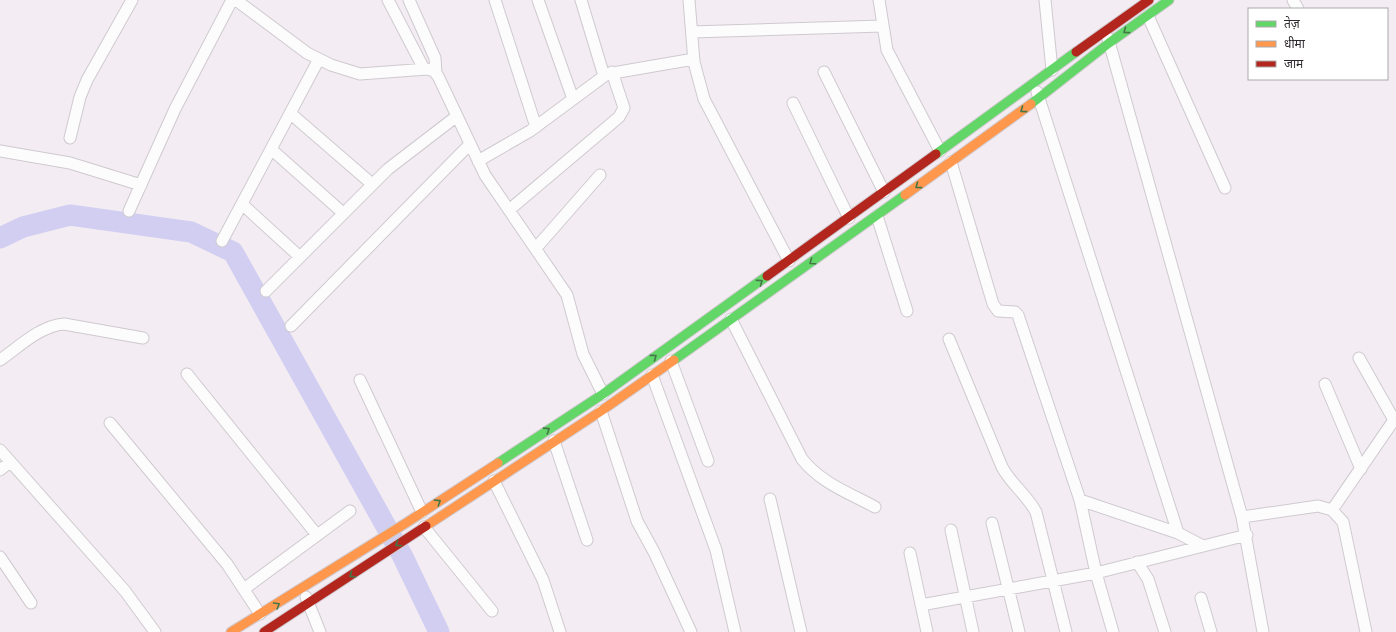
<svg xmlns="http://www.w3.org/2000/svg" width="1396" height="632" font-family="Jost,'Noto Sans Devanagari',sans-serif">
  <rect width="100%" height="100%" fill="#f3ecf2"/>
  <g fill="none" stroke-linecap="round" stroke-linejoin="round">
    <path stroke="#d1cef2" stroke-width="21" d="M 0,238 L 23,227 L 70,215 L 191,232 L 233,252 L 402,555 L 439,632"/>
    <defs>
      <path id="street" d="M 236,0 L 307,53 L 331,65 L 360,74 L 427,69 L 434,71 L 438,76 L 485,175 L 567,295 L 583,354 L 603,394
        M 388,0 L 424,69
        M 409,0 L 435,58 L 436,74
        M 495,0 L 536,127
        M 538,0 L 573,99
        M 581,0 L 604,76
        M 689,0 L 694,62 L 704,99 L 789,261
        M 879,0 L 887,50 L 940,151
        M 1045,0 L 1052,70
        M 1293,0 L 1298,9
        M 1148,16 L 1225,188
        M 692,32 L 882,26
        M 1108,38 L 1242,517 L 1263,632
        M 824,72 L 884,192
        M 1037,92 L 1178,533
        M 793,103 L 849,218
        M 290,113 L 372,184
        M 70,138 L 80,97 L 87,80 L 132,0
        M 271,149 L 343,213
        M 0,151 L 70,163 L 141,185
        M 478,161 L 530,131 L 607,74 L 694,59
        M 951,162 L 993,304 L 998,311 L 1015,312 L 1018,315 L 1080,500 L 1096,573 L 1113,632
        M 242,204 L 300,257
        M 509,210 L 619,117 L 624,108 L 612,72
        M 129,211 L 175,109 L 232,0
        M 877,216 L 907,311
        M 222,241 L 319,59
        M 536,248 L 600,175
        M 266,291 L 388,169 L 457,116
        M 731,319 L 802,459 C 821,483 849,493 875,507
        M 291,326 L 470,144
        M 949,339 L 1002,467 C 1011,484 1027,495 1036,512 L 1066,632
        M 1359,358 L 1394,420
        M 0,360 C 20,346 40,326 64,324 L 143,338
        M 671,361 L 708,461
        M 187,374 L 317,535
        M 652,375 L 716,550 L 735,632
        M 360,380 L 422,512
        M 1325,384 L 1361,469
        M 601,411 L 637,521 L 654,552 L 691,632
        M 110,423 L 227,564 L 260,614
        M 554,441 L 587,540
        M 0,450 L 125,591 L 155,632
        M 0,470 L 10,462
        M 494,481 L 543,580 L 560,632
        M 770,499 L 801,632
        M 1080,500 L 1178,533 L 1201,545
        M 1332,510 L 1396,417
        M 1242,517 L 1318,506 L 1332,510 L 1343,522 L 1366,632
        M 992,523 L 1019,632
        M 424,527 L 492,611
        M 951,530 L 973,632
        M 910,553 L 927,632
        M 0,557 L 31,603
        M 1137,562 L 1148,579 L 1165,632
        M 244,589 L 350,511
        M 306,597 L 320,632
        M 1201,598 L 1211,632
        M 921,605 L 1096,573 L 1247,535"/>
      <path id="fast" d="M 1031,104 L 1109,43 L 1169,0
        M 936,154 L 1076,52
        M 674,360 L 905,195
        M 498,463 L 603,394 L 767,276"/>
      <path id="slow" d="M 905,195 L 1031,104
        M 426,526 L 601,411 L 674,360
        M 231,632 L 406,523 L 498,463"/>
      <path id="jam" d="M 1076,52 L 1149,0
        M 767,276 L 936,154
        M 264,632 L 426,526"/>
    </defs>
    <use href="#street" stroke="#cfcacf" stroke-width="13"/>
    <use href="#fast" stroke="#cfcacf" stroke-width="11"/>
    <use href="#slow" stroke="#cfcacf" stroke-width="11"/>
    <use href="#jam" stroke="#cfcacf" stroke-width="11"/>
    <use href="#street" stroke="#fdfcfd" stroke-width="11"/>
    <use href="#fast" stroke="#63d668" stroke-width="9"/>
    <use href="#slow" stroke="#ff974d" stroke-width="9"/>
    <use href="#jam" stroke="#b3261e" stroke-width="9"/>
  </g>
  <defs><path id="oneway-chevron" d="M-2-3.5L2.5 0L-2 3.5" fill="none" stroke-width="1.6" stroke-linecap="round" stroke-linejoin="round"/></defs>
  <g stroke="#457648">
    <use href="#oneway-chevron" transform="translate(1126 31) rotate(144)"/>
    <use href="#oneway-chevron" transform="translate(1023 110) rotate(144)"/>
    <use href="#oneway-chevron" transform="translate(918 186) rotate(144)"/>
    <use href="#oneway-chevron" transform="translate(812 262) rotate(145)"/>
    <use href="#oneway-chevron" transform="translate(760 282) rotate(-36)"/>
    <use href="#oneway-chevron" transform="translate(654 357) rotate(-36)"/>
    <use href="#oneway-chevron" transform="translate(547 430) rotate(-33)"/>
    <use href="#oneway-chevron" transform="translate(438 502) rotate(-33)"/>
    <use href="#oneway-chevron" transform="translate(398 544) rotate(146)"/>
    <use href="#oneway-chevron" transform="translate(352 575) rotate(146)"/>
    <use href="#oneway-chevron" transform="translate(277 605) rotate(-31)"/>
  </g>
  <rect x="1248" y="8" width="140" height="72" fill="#ffffff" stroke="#aba9ab"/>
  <rect x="1256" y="21" width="20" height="6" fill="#63d668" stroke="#aba9ab"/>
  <text x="1284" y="28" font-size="12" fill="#2d282d">तेज़</text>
  <rect x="1256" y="41" width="20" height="6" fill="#ff974d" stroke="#aba9ab"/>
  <text x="1284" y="48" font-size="12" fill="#2d282d">धीमा</text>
  <rect x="1256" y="61" width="20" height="6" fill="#b3261e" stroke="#aba9ab"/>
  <text x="1284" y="68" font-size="12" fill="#2d282d">जाम</text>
</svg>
